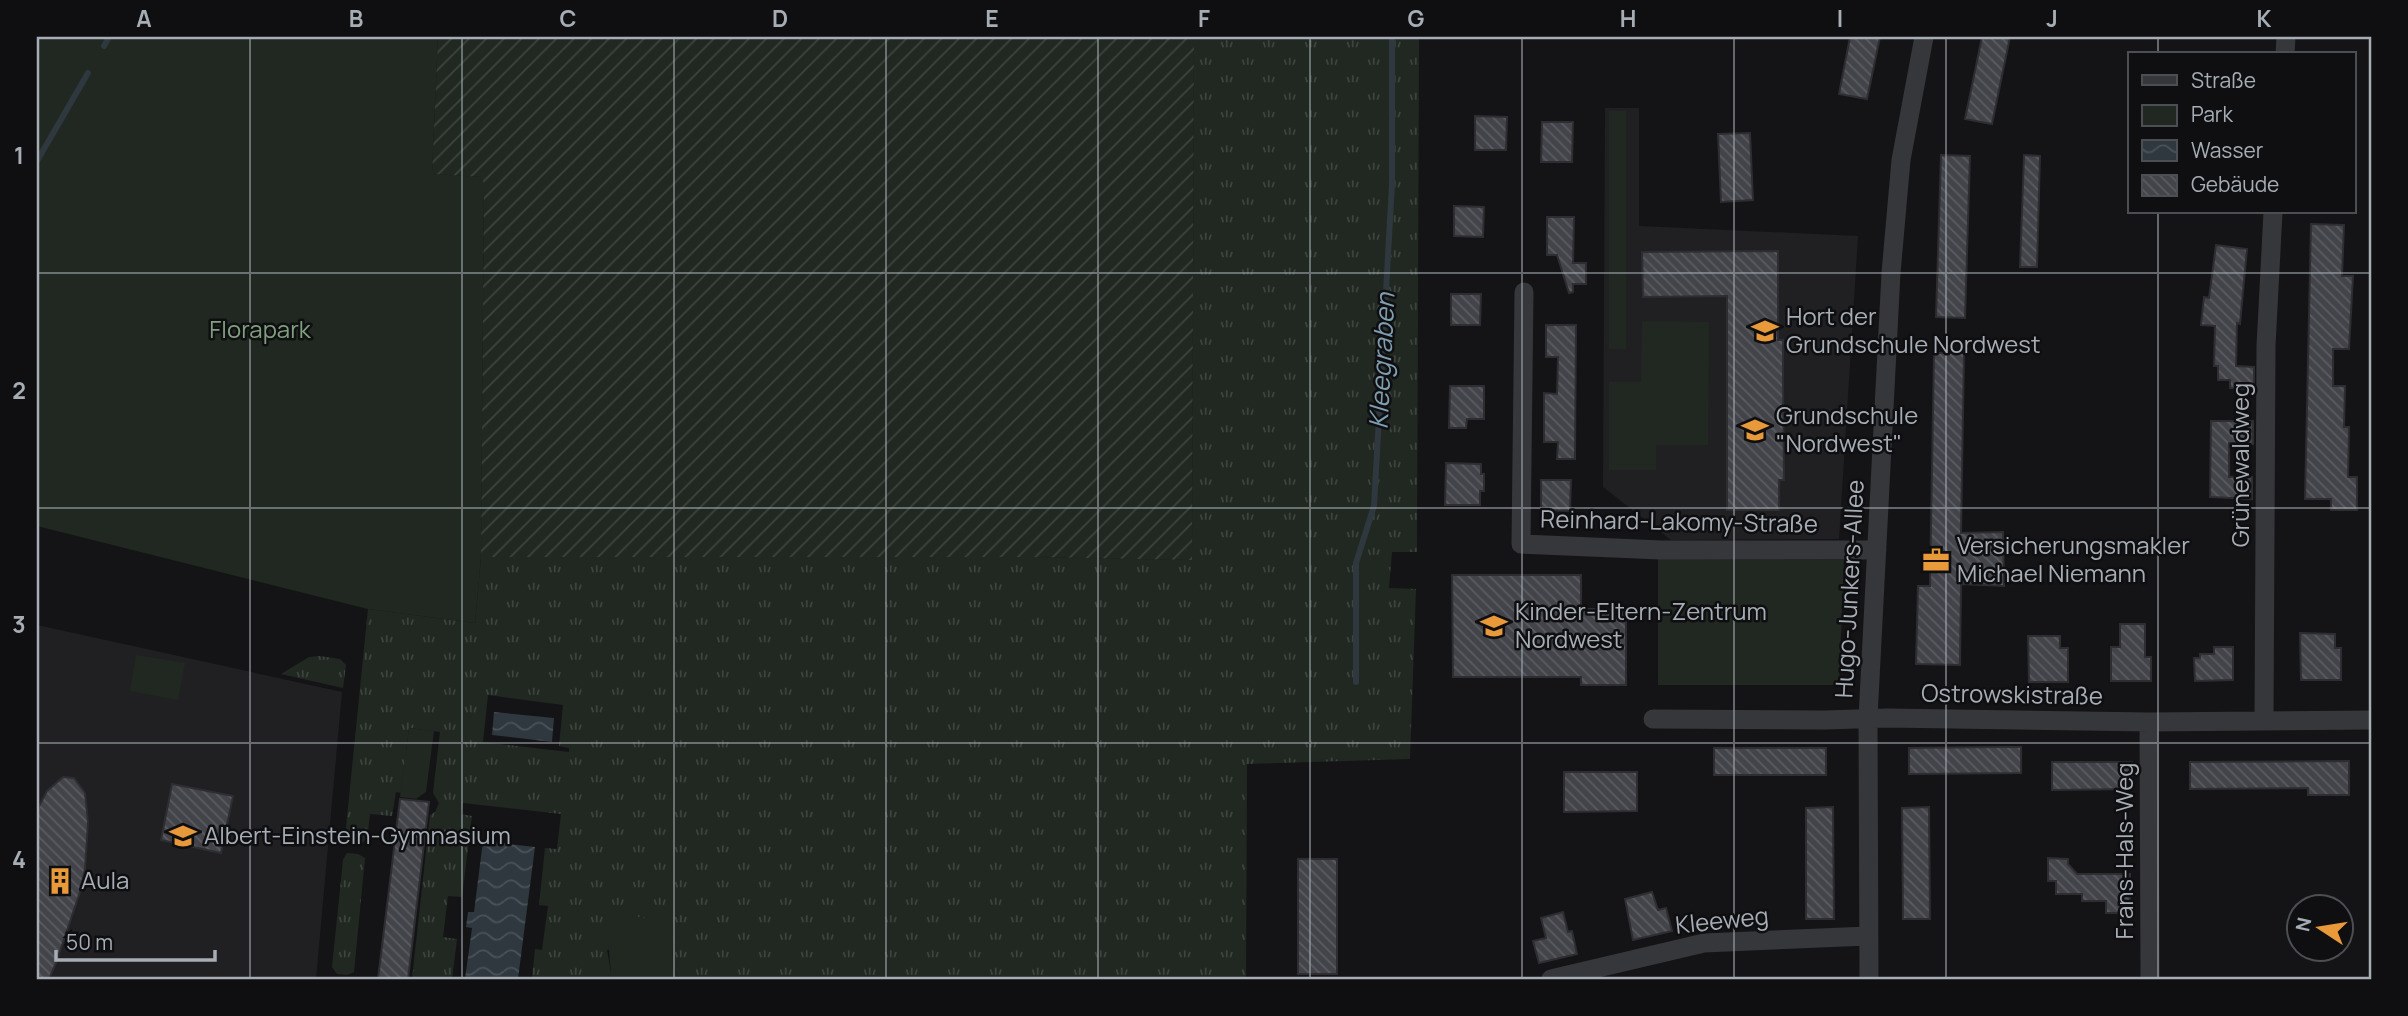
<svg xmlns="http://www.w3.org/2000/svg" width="2408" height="1016" font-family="Manrope,sans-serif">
  <defs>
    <pattern id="grass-tufts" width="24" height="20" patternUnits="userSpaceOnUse" patternTransform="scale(1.75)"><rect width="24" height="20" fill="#202821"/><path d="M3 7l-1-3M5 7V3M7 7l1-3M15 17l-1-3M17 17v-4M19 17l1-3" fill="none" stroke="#3d443f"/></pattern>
    <pattern id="garden-furrows" width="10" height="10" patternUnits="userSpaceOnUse" patternTransform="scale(1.75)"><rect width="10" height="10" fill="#202821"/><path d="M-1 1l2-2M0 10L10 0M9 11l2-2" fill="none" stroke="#3d443f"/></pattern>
    <pattern id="water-waves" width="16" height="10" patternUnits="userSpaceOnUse" patternTransform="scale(1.75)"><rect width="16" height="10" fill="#2e383e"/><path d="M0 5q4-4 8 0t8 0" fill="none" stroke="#495258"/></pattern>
    <pattern id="building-back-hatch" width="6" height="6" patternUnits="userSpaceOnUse" patternTransform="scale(1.75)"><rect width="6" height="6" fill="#434449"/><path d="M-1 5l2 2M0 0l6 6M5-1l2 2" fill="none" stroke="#5b5c61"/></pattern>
  </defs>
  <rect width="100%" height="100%" fill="#141416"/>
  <path fill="#202023" d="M 1605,108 L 1639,108 L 1639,226 L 1858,236 L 1839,539 L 1671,540 L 1603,487 Z
    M 37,625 L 342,692 L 316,979 L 37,979 Z"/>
  <path fill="url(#grass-tufts)" fill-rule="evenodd" d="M 1194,37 L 1419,37 L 1417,552 L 1392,552 L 1389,588 L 1416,589 L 1410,759 L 1247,764 L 1246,979 L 679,979 L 672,965 L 673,941 L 607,950 L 611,973 L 606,979 L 532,979 L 535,949 L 542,950 L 548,906 L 539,905 L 545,848 L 557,849 L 561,814 L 463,803 L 461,814 L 472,816 L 462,897 L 448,896 L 443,937 L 457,939 L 452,979 L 412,979 L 430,815 L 435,812 L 439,803 L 433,793 L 440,732 L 409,728 L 401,793 L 396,792 L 392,816 L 370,814 L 367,839 L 361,844 L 352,844 L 345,837 L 368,609 L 475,623 L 481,557 L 1031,557 L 1192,560 ZM 488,695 L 563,705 L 559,746 L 569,748 L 569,752 L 483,742 Z
    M 320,656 L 340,659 L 346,665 L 343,688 L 281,674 L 309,657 Z
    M 347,853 L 358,854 L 365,858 L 354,972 L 347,975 L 337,974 L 332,967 L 343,860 Z"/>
  <path fill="#202821" d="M 37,37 L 438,37 L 432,174 L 483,177 L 484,185 L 481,557 L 475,623 L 368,609 L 37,526 Z
    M 1609,111 L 1626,111 L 1626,349 L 1609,349 Z
    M 1642,321 L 1709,322 L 1708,445 L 1656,445 L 1656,470 L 1609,470 L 1609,382 L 1641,382 Z
    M 1658,559 L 1844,560 L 1839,685 L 1658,685 Z
    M 136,655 L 185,663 L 178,700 L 130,691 Z
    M 409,728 L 434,731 L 426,792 L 416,799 L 400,797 Z
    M 634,916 L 659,920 L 668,928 L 673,941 L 672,965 L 679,979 L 606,979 L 611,973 C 609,944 602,932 634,916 Z"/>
  <path fill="url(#garden-furrows)" d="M 438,37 L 1194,37 L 1192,560 L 1031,557 L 481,557 L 484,185 L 482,177 L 432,174 Z"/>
  <path fill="url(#water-waves)" d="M 494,712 L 554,718 L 552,742 L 492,735 Z
    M 483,841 L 535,847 L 518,979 L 465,979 L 472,928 L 466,927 L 468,912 L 474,912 Z"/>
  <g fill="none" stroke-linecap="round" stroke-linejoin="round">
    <path stroke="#2e383e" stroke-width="6" d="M 104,46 L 109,37
      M 37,161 L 88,73
      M 1356,682 L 1356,563 L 1374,506 L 1392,184 L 1392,37"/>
  </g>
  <path fill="url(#building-back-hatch)" stroke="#2e2e32" stroke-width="2" d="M 1850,37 L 1880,37 L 1867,99 L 1839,94 Z
    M 1982,37 L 2010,37 L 1992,124 L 1965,119 Z
    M 1475,116 L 1507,117 L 1506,150 L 1475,150 Z
    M 1542,122 L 1573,122 L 1572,162 L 1541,162 Z
    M 1750,133 L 1753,200 L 1721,202 L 1718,134 Z
    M 1941,155 L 1970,156 L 1965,318 L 1936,317 Z
    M 2024,155 L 2040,156 L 2037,267 L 2020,267 Z
    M 1454,206 L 1484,207 L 1483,237 L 1454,236 Z
    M 1547,217 L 1574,217 L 1573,263 L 1586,263 L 1586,284 L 1573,284 L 1573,292 L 1569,293 L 1557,255 L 1547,255 Z
    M 2311,224 L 2344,225 L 2342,276 L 2353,276 L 2349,349 L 2333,349 L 2333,386 L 2345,386 L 2344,427 L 2349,427 L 2348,477 L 2357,477 L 2357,510 L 2331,510 L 2331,499 L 2305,499 Z
    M 2216,245 L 2247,249 L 2240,324 L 2237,323 L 2236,366 L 2254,367 L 2254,389 L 2230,388 L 2230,380 L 2218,380 L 2218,366 L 2214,366 L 2215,326 L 2201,325 L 2204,297 L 2209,298 Z
    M 1778,251 L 1778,340 L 1783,340 L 1783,380 L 1784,480 L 1779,480 L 1779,510 L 1727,510 L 1727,296 L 1643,297 L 1642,252 Z
    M 1451,294 L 1481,294 L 1480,325 L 1451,325 Z
    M 1546,325 L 1576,325 L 1575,459 L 1557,459 L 1558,442 L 1544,442 L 1544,393 L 1557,394 L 1558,357 L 1546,357 Z
    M 1934,353 L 1964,353 L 1961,533 L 2003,532 L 2004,586 L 1961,584 L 1960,665 L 1916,664 L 1918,586 L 1930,586 Z
    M 1450,386 L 1484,386 L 1484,419 L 1467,419 L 1466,428 L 1449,428 Z
    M 2211,421 L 2253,421 L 2253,444 L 2229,443 L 2229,477 L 2252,477 L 2252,499 L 2210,497 Z
    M 1446,463 L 1481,464 L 1481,474 L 1484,474 L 1484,491 L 1480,491 L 1480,505 L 1445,505 Z
    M 1541,480 L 1571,480 L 1570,511 L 1541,510 Z
    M 1452,575 L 1581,575 L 1581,609 L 1626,609 L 1626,685 L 1581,685 L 1581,677 L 1453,677 Z
    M 2120,624 L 2145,624 L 2145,657 L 2151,657 L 2151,681 L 2111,681 L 2111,647 L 2120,647 Z
    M 2300,633 L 2335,634 L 2335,648 L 2341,648 L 2341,680 L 2301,680 Z
    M 2028,636 L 2060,636 L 2060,648 L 2068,648 L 2068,682 L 2029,682 Z
    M 2214,647 L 2233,647 L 2233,680 L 2195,681 L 2194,658 L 2200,658 L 2200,654 L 2214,654 Z
    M 1999,747 L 2021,747 L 2021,773 L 1909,774 L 1909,748 Z
    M 1714,748 L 1826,748 L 1826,775 L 1714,775 Z
    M 2349,761 L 2349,795 L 2308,795 L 2308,788 L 2190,789 L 2190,762 Z
    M 2052,762 L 2132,762 L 2132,789 L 2052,790 Z
    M 1564,772 L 1637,772 L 1637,811 L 1564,812 Z
    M 63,777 L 74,778 L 85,793 L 88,822 L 85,869 L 80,892 L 56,963 L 49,979 L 37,979 L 37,810 L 47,791 Z
    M 172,784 L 233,796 L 221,853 L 161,840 Z
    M 400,799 L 429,802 L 408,979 L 378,979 Z
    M 1833,807 L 1834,919 L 1806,919 L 1806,808 Z
    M 1929,807 L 1930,919 L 1903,919 L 1902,808 Z
    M 2048,858 L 2068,859 L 2068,864 L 2077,874 L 2130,874 L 2130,913 L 2106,913 L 2106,901 L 2082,901 L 2082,894 L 2056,894 L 2056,881 L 2048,881 Z
    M 1298,859 L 1337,859 L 1337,974 L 1298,974 Z
    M 1652,892 L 1658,910 L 1666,908 L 1672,931 L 1633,940 L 1625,899 Z
    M 1563,912 L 1568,932 L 1572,931 L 1577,954 L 1539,963 L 1533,941 L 1546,938 L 1541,918 Z"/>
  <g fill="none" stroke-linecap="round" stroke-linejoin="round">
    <path stroke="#35373a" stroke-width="19" d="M 2285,54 L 2286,37
      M 1524,292 L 1521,544 L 1661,550 L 1877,550
      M 1653,719 L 1825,720 L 1888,718 L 2149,722 L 2371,720
      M 2264,720 L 2266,346 L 2273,212
      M 2149,722 L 2150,979
      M 1551,979 L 1704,943 L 1868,936
      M 1869,979 L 1868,718 L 1891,273 L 1901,160 L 1924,37"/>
  </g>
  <path fill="none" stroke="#a6adb5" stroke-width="2" stroke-opacity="0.55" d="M 250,37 L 250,979M 462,37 L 462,979M 674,37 L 674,979M 886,37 L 886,979M 1098,37 L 1098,979M 1310,37 L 1310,979M 1522,37 L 1522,979M 1734,37 L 1734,979M 1946,37 L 1946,979M 2158,37 L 2158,54M 2158,212 L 2158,979M 37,273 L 2371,273M 37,508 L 2371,508M 37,743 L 2371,743"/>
  <defs>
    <symbol id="school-bare" viewBox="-9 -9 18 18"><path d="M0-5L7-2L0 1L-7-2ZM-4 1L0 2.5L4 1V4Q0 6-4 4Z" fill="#e8993a" stroke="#0f0f11" stroke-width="2.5" paint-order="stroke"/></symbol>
    <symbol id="office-bare" viewBox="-9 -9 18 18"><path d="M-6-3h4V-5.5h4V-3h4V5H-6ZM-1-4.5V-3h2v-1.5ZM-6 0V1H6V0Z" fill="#e8993a" stroke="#0f0f11" stroke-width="2.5" paint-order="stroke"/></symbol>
    <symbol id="building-bare" viewBox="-9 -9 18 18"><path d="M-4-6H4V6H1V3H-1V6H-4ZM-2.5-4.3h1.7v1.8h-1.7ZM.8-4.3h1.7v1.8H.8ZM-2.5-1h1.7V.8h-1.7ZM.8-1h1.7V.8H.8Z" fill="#e8993a" stroke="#0f0f11" stroke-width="2.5" paint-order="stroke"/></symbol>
  </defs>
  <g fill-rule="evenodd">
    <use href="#school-bare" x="1746" y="312" width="38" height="38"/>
    <use href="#school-bare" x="1736" y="411" width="38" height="38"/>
    <use href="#office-bare" x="1917" y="541" width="38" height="38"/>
    <use href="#school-bare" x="1475" y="607" width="38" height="38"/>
    <use href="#school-bare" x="164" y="817" width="38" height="38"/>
    <use href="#building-bare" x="41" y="862" width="38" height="38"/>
  </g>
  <g text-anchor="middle" stroke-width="5" stroke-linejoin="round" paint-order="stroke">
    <g font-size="24" fill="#a6adb5" stroke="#0f0f11" text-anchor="start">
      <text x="1786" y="325">Hort der<tspan x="1786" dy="28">Grundschule Nordwest</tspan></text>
      <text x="1776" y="424">Grundschule<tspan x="1776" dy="28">"Nordwest"</tspan></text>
      <text x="1957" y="554">Versicherungsmakler<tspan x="1957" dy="28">Michael Niemann</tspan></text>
      <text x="1515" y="620">Kinder-Eltern-Zentrum<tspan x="1515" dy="28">Nordwest</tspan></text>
      <text x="204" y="844">Albert-Einstein-Gymnasium</text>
      <text x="81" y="889">Aula</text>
    </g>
    <g font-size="24" fill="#809f7e" stroke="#0f0f11">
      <text x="260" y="338">Florapark</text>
    </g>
    <g font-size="24" fill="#a6adb5" stroke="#0f0f11">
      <text transform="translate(2241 465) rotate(-90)" y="8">Grünewaldweg</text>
      <text transform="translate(1679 522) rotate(1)" y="8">Reinhard-Lakomy-Straße</text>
      <text transform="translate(1850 589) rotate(-87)" y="8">Hugo-Junkers-Allee</text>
      <text transform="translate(2012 695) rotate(1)" y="8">Ostrowskistraße</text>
      <text transform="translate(2125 851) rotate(-90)" y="8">Frans-Hals-Weg</text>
      <text transform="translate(1722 921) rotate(-6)" y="8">Kleeweg</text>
    </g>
    <g font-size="26" font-style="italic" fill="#7f9eaf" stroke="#0f0f11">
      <text transform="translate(1382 361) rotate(-87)" y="9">Kleegraben</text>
    </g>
  </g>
  <rect width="2408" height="1016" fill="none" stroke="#0f0f11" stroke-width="77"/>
  <rect x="2128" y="52" width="228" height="161" fill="#0f0f11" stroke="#4b4e53" stroke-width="2"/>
  <rect x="2142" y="75" width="35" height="10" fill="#35373a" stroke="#4b4e53" stroke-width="2"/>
  <text x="2191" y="88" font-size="21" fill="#a6adb5">Straße</text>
  <rect x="2142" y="105" width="35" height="21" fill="#202821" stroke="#4b4e53" stroke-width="2"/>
  <text x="2191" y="122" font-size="21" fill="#a6adb5">Park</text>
  <rect x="2142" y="140" width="35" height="21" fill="url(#water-waves)" stroke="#4b4e53" stroke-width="2"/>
  <text x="2191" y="158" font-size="21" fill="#a6adb5">Wasser</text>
  <rect x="2142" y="175" width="35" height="21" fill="url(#building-back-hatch)" stroke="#4b4e53" stroke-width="2"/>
  <text x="2191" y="192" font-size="21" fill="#a6adb5">Gebäude</text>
  <g transform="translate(2320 928) rotate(282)"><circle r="33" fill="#0f0f11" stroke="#4b4e53" stroke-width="2"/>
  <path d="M0-5L12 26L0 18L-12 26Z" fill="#e8993a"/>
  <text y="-10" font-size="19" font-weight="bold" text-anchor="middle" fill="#a6adb5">N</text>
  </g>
  <path d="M56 950v10h159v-10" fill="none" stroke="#a6adb5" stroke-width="3.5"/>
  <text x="66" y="950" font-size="21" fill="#a6adb5" stroke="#0f0f11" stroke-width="5" paint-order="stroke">50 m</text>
  <rect x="38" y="38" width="2332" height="940" fill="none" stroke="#a6adb5" stroke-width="2.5"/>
  <g font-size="23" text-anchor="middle" font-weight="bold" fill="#a6adb5">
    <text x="144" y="27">A</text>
    <text x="356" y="27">B</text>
    <text x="568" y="27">C</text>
    <text x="780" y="27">D</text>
    <text x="992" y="27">E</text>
    <text x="1204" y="27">F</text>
    <text x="1416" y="27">G</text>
    <text x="1628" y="27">H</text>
    <text x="1840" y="27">I</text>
    <text x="2052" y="27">J</text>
    <text x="2264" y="27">K</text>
    <text x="19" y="164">1</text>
    <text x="19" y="399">2</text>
    <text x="19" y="633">3</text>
    <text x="19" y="868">4</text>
  </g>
</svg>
